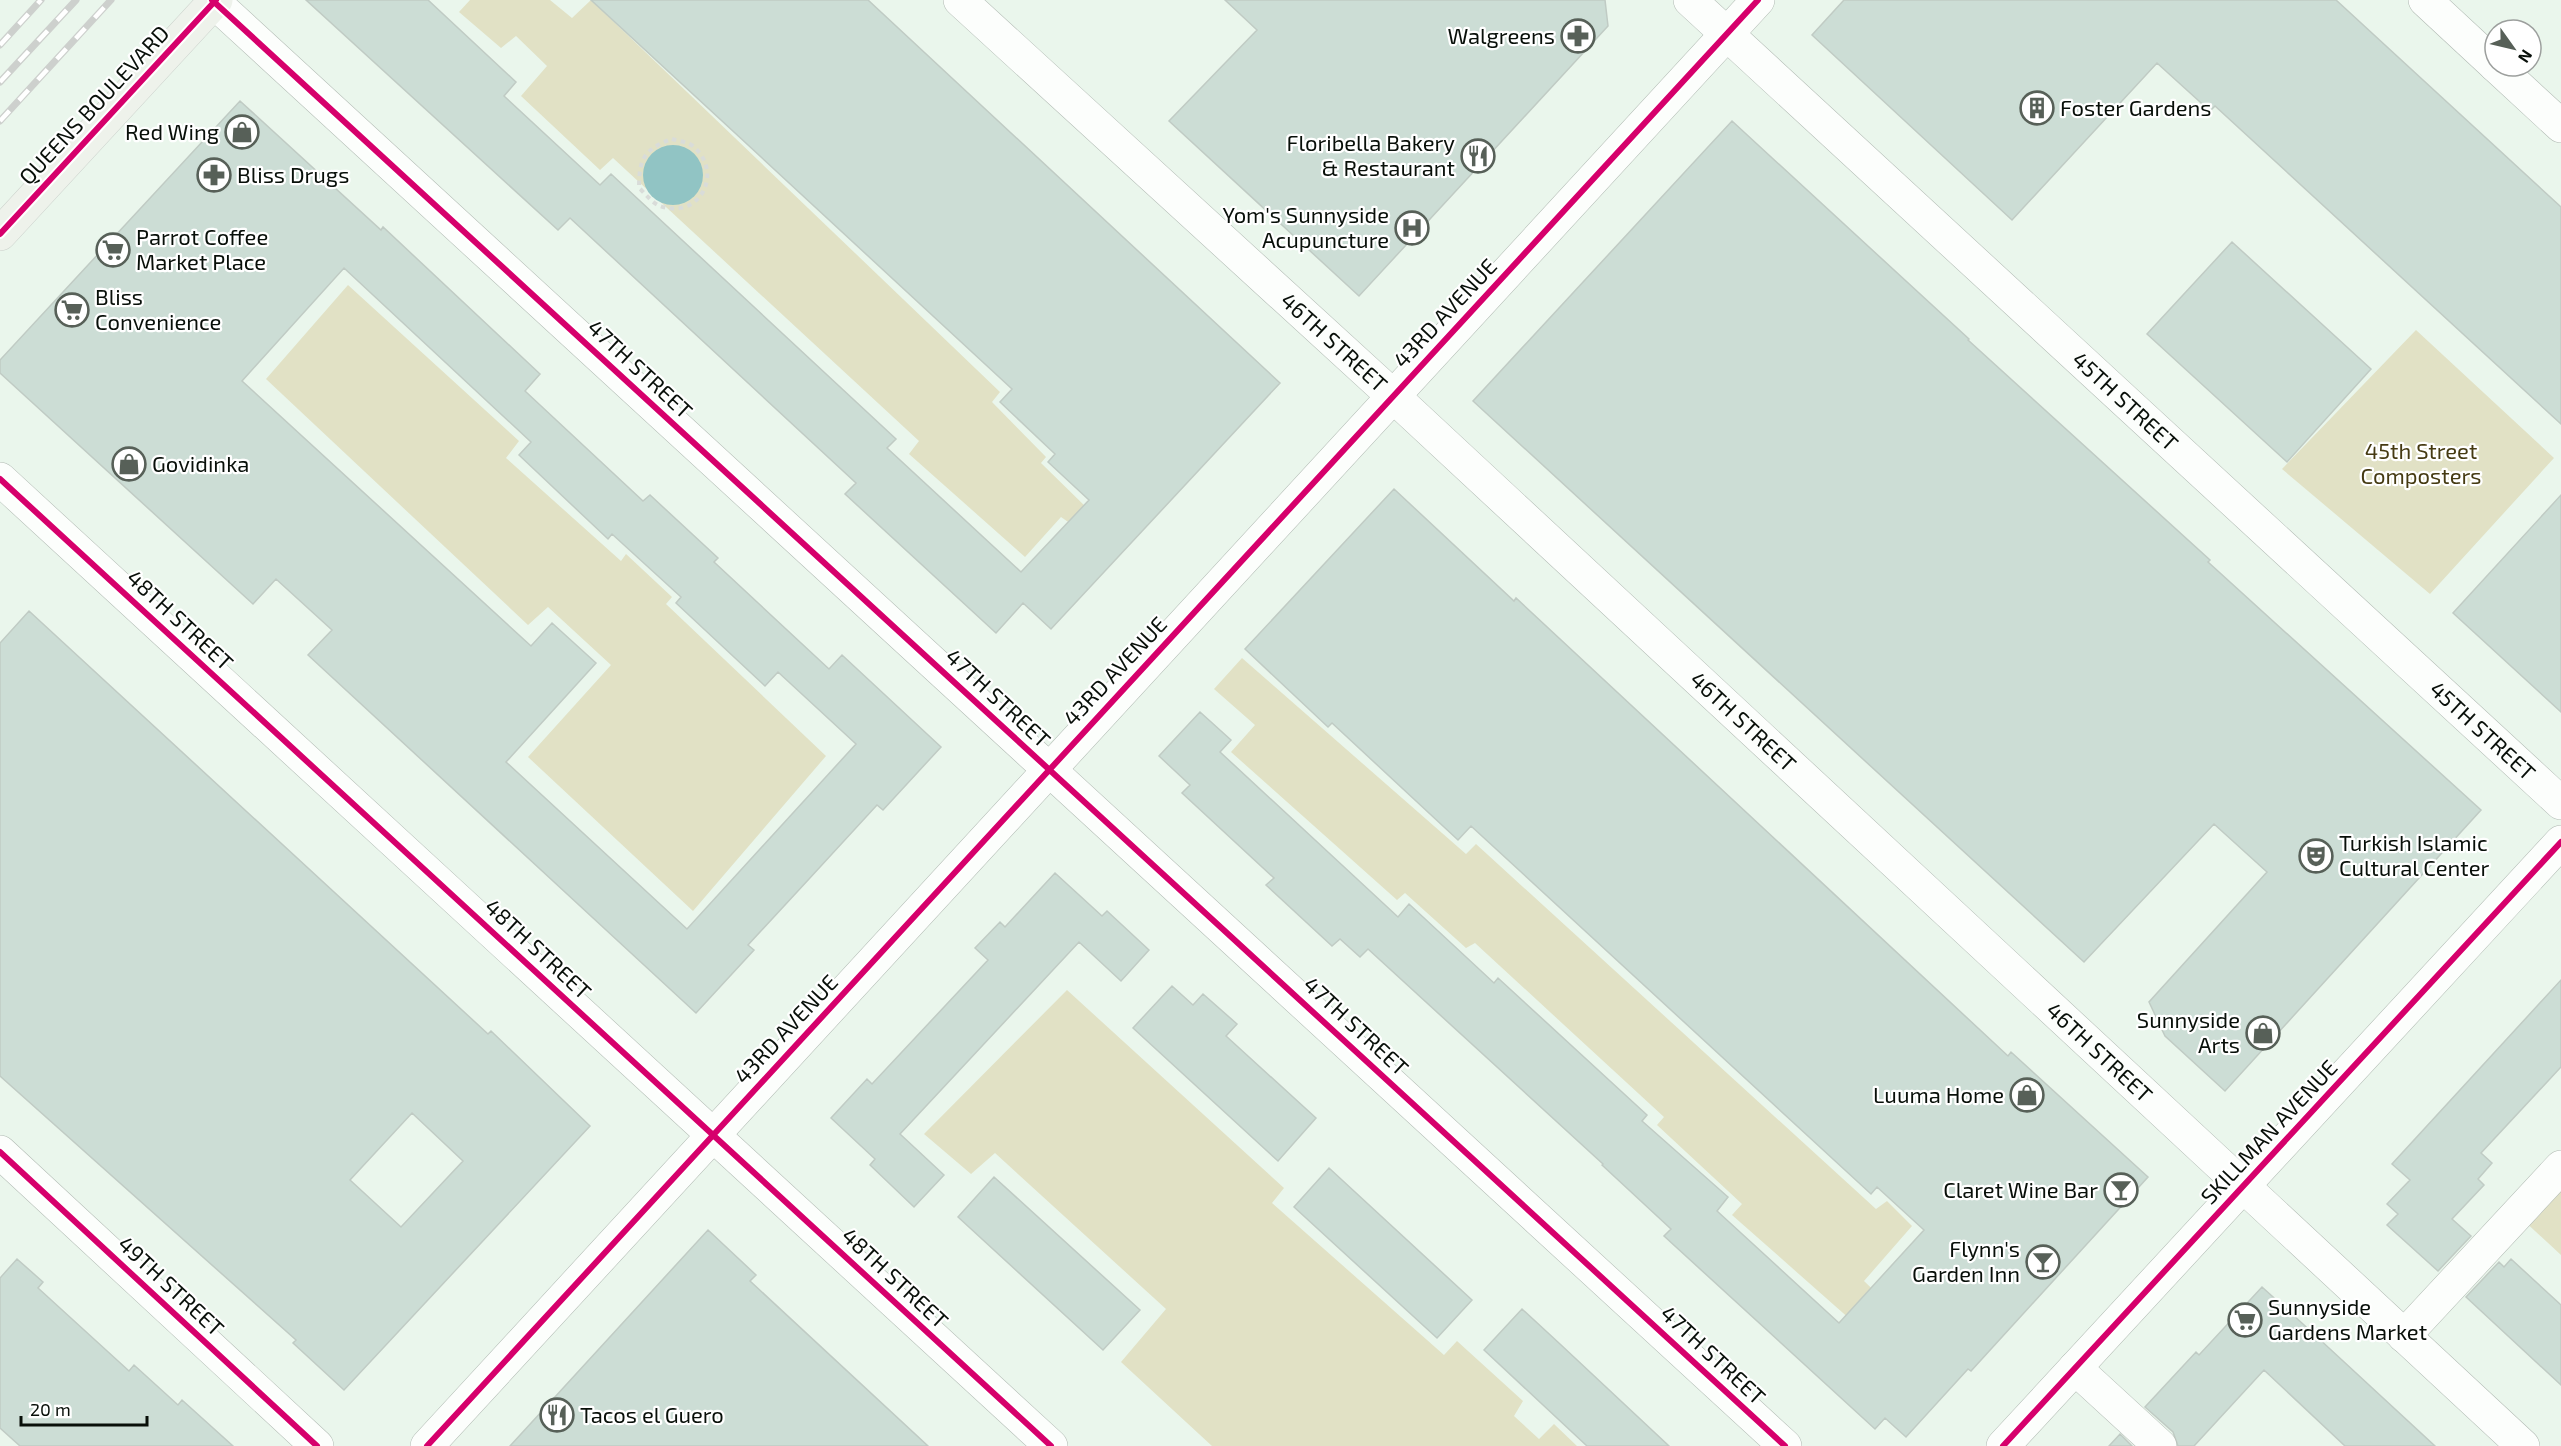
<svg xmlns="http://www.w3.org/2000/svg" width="2561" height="1446" font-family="'Exo 2',sans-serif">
  <rect width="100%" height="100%" fill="#eaf6ec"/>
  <path fill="#e1e1c5" d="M 470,0 L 550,0 L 572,18 L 591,0 L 1000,392 L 992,402 L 1046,457 L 1041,463 L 1089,510 L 1074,526 L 1061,517 L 1025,557 L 909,454 L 919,441 L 613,158 L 600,170 L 521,96 L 547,66 L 516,36 L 501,48 L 459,12 Z
    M 348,285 L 519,441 L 506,458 L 621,561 L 626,554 L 672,597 L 666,604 L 826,756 L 693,911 L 528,757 L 611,665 L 548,607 L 528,625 L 266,379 Z
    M 2416,330 L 2554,458 L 2430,594 L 2282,469 Z
    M 1242,658 L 1466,854 L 1476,844 L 1876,1209 L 1887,1201 L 1912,1226 L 1864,1281 L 1918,1333 L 1894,1358 L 1732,1215 L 1742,1204 L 1657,1125 L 1664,1117 L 1475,943 L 1466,948 L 1405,893 L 1397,900 L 1231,752 L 1255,725 L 1214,689 Z
    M 1067,990 L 1284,1188 L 1272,1203 L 1444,1355 L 1457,1341 L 1523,1401 L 1514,1416 L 1539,1439 L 1554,1424 L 1577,1446 L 1212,1446 L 1121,1362 L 1166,1309 L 995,1153 L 971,1174 L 924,1134 Z
    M 2561,1175 L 2561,1255 L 2521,1218 Z"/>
  <path fill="#91c4c4" d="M643 175a30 30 0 1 1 60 0a30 30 0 1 1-60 0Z"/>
  <path fill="#ccddd5" stroke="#c0cbc4" stroke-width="1.5" fill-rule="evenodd" d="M 306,0 L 428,0 L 516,82 L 504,96 L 600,185 L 611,174 L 896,439 L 887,448 L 1021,572 L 1089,500 L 1048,462 L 1055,454 L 1000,402 L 1012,389 L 591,0 L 868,0 L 1280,383 L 1051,629 L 1023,603 L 996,633 L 845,494 L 856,483 L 570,218 L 558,230 Z
    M 1225,0 L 1605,0 L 1608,26 L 1359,296 L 1169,121 L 1257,30 Z
    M 1844,0 L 2336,0 L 2561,207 L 2561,424 L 2215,106 L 2210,111 L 2157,63 L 2012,220 L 1812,35 Z
    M 240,101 L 381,230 L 383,227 L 540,374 L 525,391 L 643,501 L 650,495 L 718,558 L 714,562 L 829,669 L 842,655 L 941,747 L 883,810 L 877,805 L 809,879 L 748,945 L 754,950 L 696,1013 L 308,655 L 332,630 L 276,579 L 253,604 L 0,373 L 0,360 ZM 344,268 L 531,442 L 519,455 L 608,539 L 612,534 L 681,597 L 676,603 L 765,686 L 778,672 L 856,744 L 687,929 L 506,762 L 596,663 L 552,623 L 531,646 L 242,381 Z
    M 1732,121 L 1969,339 L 1968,340 L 2210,560 L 2208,562 L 2481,810 L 2225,1091 L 2165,1036 L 2149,1002 L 2267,872 L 2214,824 L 2084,962 L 1473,401 Z
    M 2232,242 L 2371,369 L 2287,462 L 2147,334 Z
    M 1394,489 L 1514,601 L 1516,598 L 2008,1056 L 2011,1052 L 2148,1177 L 1971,1371 L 1968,1369 L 1906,1437 L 1885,1418 L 1875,1429 L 1664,1236 L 1671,1229 L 1602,1165 L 1603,1164 L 1368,949 L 1360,957 L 1340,939 L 1332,946 L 1266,885 L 1274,878 L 1182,793 L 1190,785 L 1159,756 L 1200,712 L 1231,740 L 1220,752 L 1398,917 L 1409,904 L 1494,983 L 1498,978 L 1647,1115 L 1642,1121 L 1728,1197 L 1717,1211 L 1839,1323 L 1924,1230 L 1877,1187 L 1871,1194 L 1471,826 L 1458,840 L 1332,723 L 1328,727 L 1245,649 Z
    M 2561,495 L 2561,712 L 2453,613 Z
    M 29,611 L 488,1034 L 491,1031 L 590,1126 L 344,1390 L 293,1343 L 296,1340 L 0,1076 L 0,643 ZM 412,1113 L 463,1161 L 401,1227 L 350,1180 Z
    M 1055,873 L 1102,916 L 1107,911 L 1149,950 L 1121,981 L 1079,942 L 900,1134 L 944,1175 L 914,1207 L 870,1165 L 875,1159 L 831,1118 L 867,1079 L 872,1084 L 988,960 L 975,948 L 1000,922 L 1005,927 Z
    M 2561,980 L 2561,1067 L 2481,1153 L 2492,1163 L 2478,1179 L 2484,1185 L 2452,1219 L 2471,1236 L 2438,1271 L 2387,1225 L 2398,1214 L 2387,1204 L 2410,1180 L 2392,1164 Z
    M 1172,986 L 1193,1005 L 1203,994 L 1237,1024 L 1226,1036 L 1316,1118 L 1278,1161 L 1133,1028 Z
    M 1329,1168 L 1472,1300 L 1437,1338 L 1294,1207 Z
    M 994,1177 L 1140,1310 L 1103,1350 L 958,1217 Z
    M 708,1230 L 756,1275 L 750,1281 L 928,1446 L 510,1446 Z
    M 17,1259 L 43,1282 L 38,1288 L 129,1371 L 134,1365 L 178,1405 L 182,1400 L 233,1446 L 20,1446 L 0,1428 L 0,1278 Z
    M 2511,1259 L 2561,1305 L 2561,1385 L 2466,1297 L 2499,1262 L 2504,1267 Z
    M 2262,1287 L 2303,1324 L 2435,1446 L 2345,1446 L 2264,1370 L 2194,1446 L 2178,1446 L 2173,1432 L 2145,1407 L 2196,1352 L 2199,1355 Z
    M 1522,1309 L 1560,1344 L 1669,1446 L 1587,1446 L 1484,1350 Z
    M 2120,1434 L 2132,1446 L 2109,1446 Z"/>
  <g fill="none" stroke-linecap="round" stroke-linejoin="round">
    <defs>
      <g id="minor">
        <path d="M 212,0 L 1785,1446"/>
        <path id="s1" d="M 960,0 L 1393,396 L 2523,1446"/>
        <path id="s2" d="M 1690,0 L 2561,803"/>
        <path d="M 2425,0 L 2495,65"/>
        <path d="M 2496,66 L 2561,126"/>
        <path d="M 0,479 L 1051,1446"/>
        <path d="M 0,1152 L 317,1446"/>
        <path d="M 2404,1336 L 2561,1167"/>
        <path d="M 2075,1368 L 2160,1446"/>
        <path d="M 427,1446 L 1758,0"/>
        <path d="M 2003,1446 L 2561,842"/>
      </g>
      <path id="major" d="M 0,234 L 216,0"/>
    </defs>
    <use href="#minor" stroke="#b1bab3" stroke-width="34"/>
    <use href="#major" stroke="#cbd1cb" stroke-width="34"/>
    <path stroke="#d9dcd9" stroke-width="4" stroke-dasharray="4.5 4.5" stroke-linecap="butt" d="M 672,139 C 678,141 689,142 694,147 C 724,174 699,220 660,206 C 653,204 645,193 639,188 C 639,159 644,149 672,139 Z"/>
    <use href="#minor" stroke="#fcfefc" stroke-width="33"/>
    <use href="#major" stroke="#eef2eb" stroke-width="33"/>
    <defs>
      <path id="rail" d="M 0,45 L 41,0
        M 0,82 L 76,0
        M 0,121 L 111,0"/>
    </defs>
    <use href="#rail" stroke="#cdd0cd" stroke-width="7"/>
    <use href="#rail" stroke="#fff" stroke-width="4.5" stroke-dasharray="14" stroke-linecap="butt"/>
    <defs>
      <path id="cycleway" d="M 212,0 L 1785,1446
        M 0,234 L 216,0
        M 0,479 L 1051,1446
        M 0,1152 L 317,1446
        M 427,1446 L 1758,0
        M 2003,1446 L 2561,842"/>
    </defs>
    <use href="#cycleway" stroke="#fff" stroke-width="10"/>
    <use href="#cycleway" stroke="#d6006c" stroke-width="6"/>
  </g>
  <defs>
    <symbol id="pharmacy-ring" viewBox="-11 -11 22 22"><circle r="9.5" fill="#fff" stroke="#576058" stroke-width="1.5"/><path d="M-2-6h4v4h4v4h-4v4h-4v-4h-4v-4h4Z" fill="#576058"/></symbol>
    <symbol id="building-ring" viewBox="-11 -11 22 22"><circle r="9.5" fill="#fff" stroke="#576058" stroke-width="1.5"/><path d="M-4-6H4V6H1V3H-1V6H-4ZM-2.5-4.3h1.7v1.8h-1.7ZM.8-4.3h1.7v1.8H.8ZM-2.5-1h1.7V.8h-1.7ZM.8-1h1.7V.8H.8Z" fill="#576058"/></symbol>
    <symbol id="shop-ring" viewBox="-11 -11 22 22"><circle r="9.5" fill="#fff" stroke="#576058" stroke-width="1.5"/><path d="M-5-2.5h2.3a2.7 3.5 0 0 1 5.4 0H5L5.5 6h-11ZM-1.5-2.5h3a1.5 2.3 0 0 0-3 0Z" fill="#576058"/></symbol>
    <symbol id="restaurant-ring" viewBox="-11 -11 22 22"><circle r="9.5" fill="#fff" stroke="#576058" stroke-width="1.5"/><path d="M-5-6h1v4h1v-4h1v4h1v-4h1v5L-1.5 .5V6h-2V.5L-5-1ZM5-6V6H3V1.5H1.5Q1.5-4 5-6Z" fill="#576058"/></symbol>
    <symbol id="hospital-ring" viewBox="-11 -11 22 22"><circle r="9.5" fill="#fff" stroke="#576058" stroke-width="1.5"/><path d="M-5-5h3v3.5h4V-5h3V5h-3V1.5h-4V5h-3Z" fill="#576058"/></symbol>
    <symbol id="supermarket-ring" viewBox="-11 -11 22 22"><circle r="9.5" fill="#fff" stroke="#576058" stroke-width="1.5"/><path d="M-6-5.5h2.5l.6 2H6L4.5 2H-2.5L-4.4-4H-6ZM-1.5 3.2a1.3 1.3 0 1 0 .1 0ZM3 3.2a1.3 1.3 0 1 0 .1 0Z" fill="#576058"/></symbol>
    <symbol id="theatre-ring" viewBox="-11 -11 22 22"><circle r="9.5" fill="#fff" stroke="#576058" stroke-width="1.5"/><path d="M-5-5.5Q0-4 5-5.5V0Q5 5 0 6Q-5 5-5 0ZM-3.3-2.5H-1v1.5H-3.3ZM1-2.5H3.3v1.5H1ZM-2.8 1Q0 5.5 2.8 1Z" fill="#576058"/></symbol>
    <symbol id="bar-ring" viewBox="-11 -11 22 22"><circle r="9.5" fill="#fff" stroke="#576058" stroke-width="1.5"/><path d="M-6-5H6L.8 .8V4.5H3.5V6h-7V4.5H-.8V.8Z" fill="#576058"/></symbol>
  </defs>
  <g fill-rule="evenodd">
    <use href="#pharmacy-ring" x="1559" y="17" width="38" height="38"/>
    <use href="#building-ring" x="2018" y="89" width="38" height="38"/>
    <use href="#shop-ring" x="223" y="113" width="38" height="38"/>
    <use href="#restaurant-ring" x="1459" y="137" width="38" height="38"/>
    <use href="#pharmacy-ring" x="195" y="156" width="38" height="38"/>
    <use href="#hospital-ring" x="1393" y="209" width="38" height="38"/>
    <use href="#supermarket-ring" x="94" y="231" width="38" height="38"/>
    <use href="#supermarket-ring" x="53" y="291" width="38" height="38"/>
    <use href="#shop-ring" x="110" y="445" width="38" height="38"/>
    <use href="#theatre-ring" x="2297" y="837" width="38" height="38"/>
    <use href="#shop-ring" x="2244" y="1014" width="38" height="38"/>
    <use href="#shop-ring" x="2008" y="1076" width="38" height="38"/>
    <use href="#bar-ring" x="2102" y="1171" width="38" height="38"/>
    <use href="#bar-ring" x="2024" y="1243" width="38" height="38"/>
    <use href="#supermarket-ring" x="2226" y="1301" width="38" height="38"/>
    <use href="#restaurant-ring" x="538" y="1396" width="38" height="38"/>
  </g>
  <g text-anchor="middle" stroke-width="4.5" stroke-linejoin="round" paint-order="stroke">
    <g font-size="22" fill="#080f09" stroke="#fff" text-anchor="end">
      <text x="1555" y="44">Walgreens</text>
      <text x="2060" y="116" text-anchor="start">Foster Gardens</text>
      <text x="219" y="140">Red Wing</text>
      <text x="1455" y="151">Floribella Bakery<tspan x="1455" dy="25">&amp; Restaurant</tspan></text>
      <text x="237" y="183" text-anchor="start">Bliss Drugs</text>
      <text x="1389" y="223">Yom's Sunnyside<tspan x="1389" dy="25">Acupuncture</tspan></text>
      <text x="136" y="245" text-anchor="start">Parrot Coffee<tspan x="136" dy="25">Market Place</tspan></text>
      <text x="95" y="305" text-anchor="start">Bliss<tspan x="95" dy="25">Convenience</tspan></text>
      <text x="152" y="472" text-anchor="start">Govidinka</text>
      <text x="2339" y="851" text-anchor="start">Turkish Islamic<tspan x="2339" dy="25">Cultural Center</tspan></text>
      <text x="2240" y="1028">Sunnyside<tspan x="2240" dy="25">Arts</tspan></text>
      <text x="2004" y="1103">Luuma Home</text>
      <text x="2098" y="1198">Claret Wine Bar</text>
      <text x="2020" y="1257">Flynn's<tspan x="2020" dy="25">Garden Inn</tspan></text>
      <text x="2268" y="1315" text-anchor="start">Sunnyside<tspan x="2268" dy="25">Gardens Market</tspan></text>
      <text x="580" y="1423" text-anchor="start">Tacos el Guero</text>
    </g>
    <g font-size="22" fill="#080f09" stroke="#fff">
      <text transform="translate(94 105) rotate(-47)" y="8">QUEENS BOULEVARD</text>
      <text transform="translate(1445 313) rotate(-47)" y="8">43RD AVENUE</text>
      <text dy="8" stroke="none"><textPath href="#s1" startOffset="507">46TH STREET</textPath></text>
      <text transform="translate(640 369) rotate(43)" y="8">47TH STREET</text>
      <text dy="8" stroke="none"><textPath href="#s2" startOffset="592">45TH STREET</textPath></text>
      <text transform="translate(180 620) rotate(43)" y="8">48TH STREET</text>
      <text transform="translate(1115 671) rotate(-47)" y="8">43RD AVENUE</text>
      <text transform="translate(998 698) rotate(43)" y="8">47TH STREET</text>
      <text dy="8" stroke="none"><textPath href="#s1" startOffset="1065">46TH STREET</textPath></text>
      <text dy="8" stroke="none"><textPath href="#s2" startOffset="1078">45TH STREET</textPath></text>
      <text transform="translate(538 949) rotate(43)" y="8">48TH STREET</text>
      <text transform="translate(1356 1026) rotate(43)" y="8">47TH STREET</text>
      <text transform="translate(786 1029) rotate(-47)" y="8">43RD AVENUE</text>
      <text dy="8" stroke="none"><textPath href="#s1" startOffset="1551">46TH STREET</textPath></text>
      <text transform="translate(2269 1132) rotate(-47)" y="8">SKILLMAN AVENUE</text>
      <text transform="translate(895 1278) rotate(43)" y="8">48TH STREET</text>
      <text transform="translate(171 1286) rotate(43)" y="8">49TH STREET</text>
      <text transform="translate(1713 1355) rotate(43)" y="8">47TH STREET</text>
    </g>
    <g font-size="22" fill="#453a12" stroke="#fff">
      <text x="2421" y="459">45th Street<tspan x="2421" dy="25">Composters</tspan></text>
    </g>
  </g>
  <g transform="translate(2513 48) rotate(124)"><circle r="28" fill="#ffffff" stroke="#9c9f9d" stroke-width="1.5"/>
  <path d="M0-4.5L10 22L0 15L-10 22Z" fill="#576058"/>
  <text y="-9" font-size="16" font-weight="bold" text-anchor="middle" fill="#080f09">N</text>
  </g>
  <path d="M21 1416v9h126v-9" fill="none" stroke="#080f09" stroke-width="3"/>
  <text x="30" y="1416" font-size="18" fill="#080f09" stroke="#ffffff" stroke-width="4.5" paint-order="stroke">20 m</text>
</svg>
